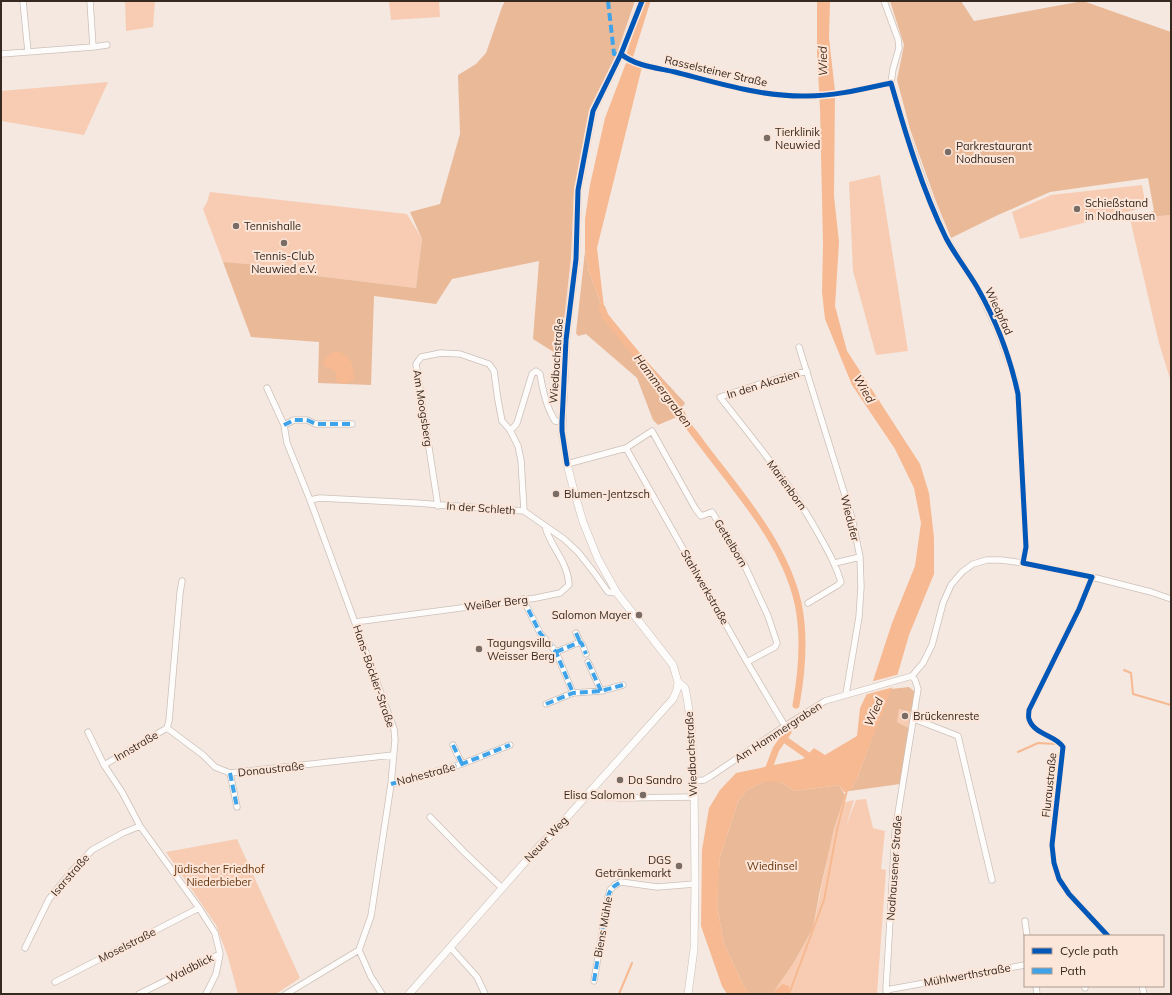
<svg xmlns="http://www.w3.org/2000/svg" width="1172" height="995" font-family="Mulish,sans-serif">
  <rect width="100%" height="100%" fill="#f4e8e1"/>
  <path fill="#f7ccb2" d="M 125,1 L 155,1 L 153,27 L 126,31 Z
    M 389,1 L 439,1 L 440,17 L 391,20 Z
    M 108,82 L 84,135 L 1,121 L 1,91 Z
    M 880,175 L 908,351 L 876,355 L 853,271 L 849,182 Z
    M 1142,185 L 1146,207 L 1020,239 L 1012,212 L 1051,195 Z
    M 210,192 L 407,214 L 422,239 L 416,288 L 276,271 L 276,266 L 223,262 L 203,209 L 207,202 Z
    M 1171,215 L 1171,382 L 1159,343 L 1130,219 Z
    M 899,709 L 911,712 L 909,728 L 897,722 Z
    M 866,799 L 873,828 L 885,831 L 881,869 L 886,870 L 877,994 L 772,994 L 793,964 L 813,928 L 826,864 L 757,833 L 841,808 L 842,803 L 854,800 L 846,826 L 856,800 Z
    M 237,839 L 300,978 L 276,994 L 238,994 L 228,957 L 216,925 L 166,852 Z"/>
  <path fill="#eab998" d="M 505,1 L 635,1 L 617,53 L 589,110 L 574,190 L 571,258 L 560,356 L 533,339 L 539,261 L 452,279 L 436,304 L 374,296 L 371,385 L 318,383 L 319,342 L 251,337 L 223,262 L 276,266 L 276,271 L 416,288 L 422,239 L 410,212 L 440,204 L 460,134 L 458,75 L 476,64 L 486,53 L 502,7 Z
    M 890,1 L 961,1 L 974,21 L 1083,1 L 1171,32 L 1171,215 L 1130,219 L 1154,211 L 1148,178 L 1050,192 L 998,215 L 951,238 L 935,199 L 910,129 L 897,80 L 904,45 Z
    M 585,251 L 589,272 L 593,282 L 605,316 L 685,403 L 677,417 L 658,425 L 653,420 L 637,378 L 586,334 L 578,336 L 576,333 Z
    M 909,687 L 915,692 L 911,712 L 899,709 L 897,722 L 909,728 L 900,784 L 850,791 L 858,777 L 862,765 L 891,689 Z
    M 763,782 L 780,782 L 795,791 L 839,785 L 845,795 L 834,828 L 819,895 L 813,928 L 793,964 L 772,994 L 751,994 L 745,989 L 724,944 L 717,906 L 718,879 L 720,857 L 738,801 L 747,790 Z"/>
  <path fill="#f6b991" d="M 817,1 L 830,1 L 829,38 L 835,91 L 834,196 L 839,242 L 835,306 L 847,351 L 920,464 L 929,493 L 934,538 L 934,574 L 909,635 L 898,673 L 862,765 L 858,777 L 850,791 L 844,792 L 839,785 L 795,791 L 780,782 L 763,782 L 747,790 L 738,801 L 720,857 L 717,906 L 724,944 L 745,989 L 751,994 L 727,994 L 722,986 L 701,926 L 702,850 L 709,808 L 720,790 L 736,773 L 803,759 L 814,748 L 825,755 L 857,736 L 860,708 L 873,681 L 892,623 L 915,566 L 921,523 L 914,488 L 895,449 L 852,385 L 825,319 L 822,292 L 823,244 L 820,108 L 817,53 Z
    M 626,63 L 642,67 L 597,248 L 605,316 L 593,282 L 589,272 L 585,251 L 585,219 L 590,185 L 605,118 Z
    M 338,351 C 351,357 354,364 354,378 C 349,384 343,384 337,382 C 335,367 336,372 324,366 L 323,363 C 326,356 331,352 338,351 Z
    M 783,984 L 789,986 L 789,991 L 792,994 L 772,994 L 775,990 Z"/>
  <path fill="#f4e8e1" d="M 900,674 L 894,687 L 864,695 L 870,682 Z"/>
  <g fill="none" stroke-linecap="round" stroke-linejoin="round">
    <path stroke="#f6b991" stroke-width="2" d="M 1124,670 L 1131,673 L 1133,694 L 1171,705
      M 1018,752 L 1038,743 L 1056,744
      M 619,994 L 632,963
      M 789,994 L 824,900 L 837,830 L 847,790"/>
    <path stroke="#f6b991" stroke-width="7" d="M 630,55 L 647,1
      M 602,308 L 605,316 C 628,345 653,373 675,403 C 680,409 683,417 687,424 C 692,431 697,437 702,444 C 738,492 784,542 798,603 C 805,636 802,672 796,705
      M 784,739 L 814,760
      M 767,773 L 776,749 L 788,732"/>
    <defs>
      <path id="street" d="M 23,1 L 28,52
        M 884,1 L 898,39 L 899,48 L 893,69 L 891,83 L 905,129 L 930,200 L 946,238 L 977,287 L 998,331 L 1015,379 L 1018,394 L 1026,547 L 1023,563
        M 93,47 L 107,45
        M 1,54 L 93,47 L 90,1
        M 621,54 C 634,65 654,67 670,71 C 715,82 761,97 809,96
        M 799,347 L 852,518 L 860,557 L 861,587 L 859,617 L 846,694
        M 807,371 L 766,382 L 720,397 C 755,442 792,485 819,535 C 828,551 836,565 841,582 L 838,585 L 808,603
        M 267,388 L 284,425 L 287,443 L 310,500 L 394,729 L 395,740 L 391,784 L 371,916 L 359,950 L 371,977 L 382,994
        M 284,425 L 294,420 L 307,420 L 316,424 L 352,424
        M 510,430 L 514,427 L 517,423 L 532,374 L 536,371 L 540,374 C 543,391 546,406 555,421 L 562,422
        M 626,448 L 747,662 L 785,726
        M 567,464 L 626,448 L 652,431 L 695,508 L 701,516 L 712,512 L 744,564 L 768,616 L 777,643 L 775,647 L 747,662
        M 310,500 L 320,498 L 416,503 L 524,511 L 564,539 L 578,552 L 593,571 L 608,592 L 617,593
        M 438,506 L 416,364 L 421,357 L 441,353 L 460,354 L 489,364 L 494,371 L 498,400 L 502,421 L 510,430 L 518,446 L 521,460 L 524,511
        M 835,563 L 860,557
        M 1092,577 L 1079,609 L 1029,710 C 1029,712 1028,717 1029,719 C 1034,735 1056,735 1063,747 L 1052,845 L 1054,863 L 1059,879 L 1069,894 L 1108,936
        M 523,599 L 540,633 L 556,652 L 573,693
        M 355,622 L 536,598 L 560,593 L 569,585 C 568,561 550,547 545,526
        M 576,633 L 580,642
        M 556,652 L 580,642 L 582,644 L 586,654
        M 588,662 L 601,691
        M 546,704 L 573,693 L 601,691 L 623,685
        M 914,719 L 958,736 L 992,880
        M 167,728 L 203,755 L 215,767 L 230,773 L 393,755
        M 167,728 L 169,721 L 180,593 L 182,581
        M 88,732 L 104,765 L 122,792 L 140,826 L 199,908 L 215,933 L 220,954 L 216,974 L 206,994
        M 453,745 L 462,764
        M 104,765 L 167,728
        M 230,773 L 237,807
        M 694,781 L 704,780 L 711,776 L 785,726 L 825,701 L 912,676 L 923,663 L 932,645 L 943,603 L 951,585 L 962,572 L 973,564 L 987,560 L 1001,560 L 1023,563 L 1092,577 L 1151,592 L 1171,599
        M 391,784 L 462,764 L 510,745
        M 589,793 L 592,796 L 620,798 L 694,797
        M 430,817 L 465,853 L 502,888
        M 1025,921 L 1027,936
        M 25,948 L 49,899 L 71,872 L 92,850 L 123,833 L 140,826
        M 451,948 L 477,977 L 485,994
        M 594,981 L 608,897 L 610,890 L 615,885 L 621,882 L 657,887 L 695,884
        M 55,982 L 199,908
        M 1036,986 L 1037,994
        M 1085,986 L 1085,988
        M 1142,986 L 1144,994
        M 886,990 L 1025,965
        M 139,994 L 220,954
        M 286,994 L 359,950
        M 887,994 L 886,990 L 895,832 L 918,689 L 915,680 L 912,676"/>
      <path id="secondary" d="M 642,1 L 621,54 L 593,111 L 578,190 L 576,259 L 566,340 L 562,431 L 567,464 L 574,491 L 583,522 L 598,559 L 617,593 L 673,665 L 678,682 L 685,688 L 687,698 L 691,723 L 694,781 L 695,884 L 694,949 L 688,994
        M 409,994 L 541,844 L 552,834 L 673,699 L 677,690 L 678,682"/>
    </defs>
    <use href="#street" stroke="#ccc0b9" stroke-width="7"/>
    <use href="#secondary" stroke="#ccc0b9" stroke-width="8"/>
    <use href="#street" stroke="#fdfcfa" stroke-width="5.5"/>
    <use href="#secondary" stroke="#fdfcfa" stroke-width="7"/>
    <path stroke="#3fa3ea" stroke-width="4" stroke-dasharray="8 4" stroke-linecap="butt" d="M 608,1 L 614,54 L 621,54
      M 284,425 L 294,420 L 307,420 L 316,424 L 352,424
      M 523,599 L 540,633 L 556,652 L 573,693
      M 576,633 L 580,642
      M 556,652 L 580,642 L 582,644 L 586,654
      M 588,662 L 601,691
      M 546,704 L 573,693 L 601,691 L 623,685
      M 453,745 L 462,764
      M 230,773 L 237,807
      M 391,784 L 462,764 L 510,745
      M 594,981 L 608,897 C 610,889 613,886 621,882"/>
    <defs>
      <path id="cycleway" d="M 621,54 C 635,66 658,68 675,72 C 718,83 762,97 807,96 C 835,96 863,89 891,83 C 906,135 922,189 946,238 C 955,255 967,270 977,287 C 996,320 1010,357 1018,394 L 1026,547 L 1023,563 L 1092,577 L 1079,609 L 1029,710 C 1029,712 1028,717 1029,719 C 1034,735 1056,735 1063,747 L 1052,845 L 1054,863 L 1059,879 L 1069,894 L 1108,936
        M 567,464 L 562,431 L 562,422 L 566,340 L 576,259 L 578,190 L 593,111 L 621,54 L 642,1"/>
    </defs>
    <use href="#cycleway" stroke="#fce6d9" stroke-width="8"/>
    <use href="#cycleway" stroke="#0057b8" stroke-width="5"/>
  </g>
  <g fill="#786c64" stroke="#fce6d9" stroke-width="1.5">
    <circle cx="767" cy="138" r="4"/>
    <circle cx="948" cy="152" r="4"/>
    <circle cx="1077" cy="209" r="4"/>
    <circle cx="236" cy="226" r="4"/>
    <circle cx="284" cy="243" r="4"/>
    <circle cx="556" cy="494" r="4"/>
    <circle cx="639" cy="615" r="4"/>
    <circle cx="479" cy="649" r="4"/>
    <circle cx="905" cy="716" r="4"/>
    <circle cx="620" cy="780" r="4"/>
    <circle cx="643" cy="795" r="4"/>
    <circle cx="679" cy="866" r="4"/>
  </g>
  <g text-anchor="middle" stroke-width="4" stroke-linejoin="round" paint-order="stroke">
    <g font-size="11" fill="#362920" stroke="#fce6d9">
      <text transform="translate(716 71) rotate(13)" y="4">Rasselsteiner Straße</text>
      <text transform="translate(999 311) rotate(65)" y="4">Wiedpfad</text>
      <text transform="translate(556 361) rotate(-86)" y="4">Wiedbachstraße</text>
      <text transform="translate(763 384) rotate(-17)" y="4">In den Akazien</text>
      <text transform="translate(423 408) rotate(81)" y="4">Am Moogsberg</text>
      <text transform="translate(787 485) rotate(54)" y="4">Marienborn</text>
      <text transform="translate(481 508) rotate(4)" y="4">In der Schleth</text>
      <text transform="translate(850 518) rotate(76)" y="4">Wiedufer</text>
      <text transform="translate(731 543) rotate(59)" y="4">Gettelborn</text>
      <text transform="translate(705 587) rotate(60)" y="4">Stahlwerkstraße</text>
      <text transform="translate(496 603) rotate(-7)" y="4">Weißer Berg</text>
      <text transform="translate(374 676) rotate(71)" y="4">Hans-Böckler-Straße</text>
      <text transform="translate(778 732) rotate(-33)" y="4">Am Hammergraben</text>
      <text transform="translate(136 746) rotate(-30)" y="4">Innstraße</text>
      <text transform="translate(691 754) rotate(-93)" y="4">Wiedbachstraße</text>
      <text transform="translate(271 769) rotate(-6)" y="4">Donaustraße</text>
      <text transform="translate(426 774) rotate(-15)" y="4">Nahestraße</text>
      <text transform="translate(1049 785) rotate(-84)" y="4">Fluraustraße</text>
      <text transform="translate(546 839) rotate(-47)" y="4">Neuer Weg</text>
      <text transform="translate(894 868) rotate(-86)" y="4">Nodhausener Straße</text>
      <text transform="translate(70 875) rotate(-49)" y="4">Isarstraße</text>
      <text transform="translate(603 927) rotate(-80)" y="4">Biens Mühle</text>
      <text transform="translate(127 945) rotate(-27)" y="4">Moselstraße</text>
      <text transform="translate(190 968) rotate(-27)" y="4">Waldblick</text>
      <text transform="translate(967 975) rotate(-10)" y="4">Mühlwerthstraße</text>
    </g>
    <g font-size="11" fill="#362920" stroke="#fce6d9" text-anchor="start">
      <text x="775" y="136">Tierklinik<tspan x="775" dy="13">Neuwied</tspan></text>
      <text x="956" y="150">Parkrestaurant<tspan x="956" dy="13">Nodhausen</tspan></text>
      <text x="1085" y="207">Schießstand<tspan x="1085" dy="13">in Nodhausen</tspan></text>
      <text x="244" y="230">Tennishalle</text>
      <text x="284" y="260" text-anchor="middle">Tennis-Club<tspan x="284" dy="13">Neuwied e.V.</tspan></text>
      <text x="564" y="498">Blumen-Jentzsch</text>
      <text x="631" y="619" text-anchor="end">Salomon Mayer</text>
      <text x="487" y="647">Tagungsvilla<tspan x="487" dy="13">Weisser Berg</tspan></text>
      <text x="913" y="720">Brückenreste</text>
      <text x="628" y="784">Da Sandro</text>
      <text x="635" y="799" text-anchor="end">Elisa Salomon</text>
      <text x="671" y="864" text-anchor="end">DGS<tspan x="671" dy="13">Getränkemarkt</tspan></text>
    </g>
    <g font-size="11" fill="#68340b" stroke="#fce6d9">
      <text x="772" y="870">Wiedinsel</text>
      <text x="219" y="873">Jüdischer Friedhof<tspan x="219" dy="13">Niederbieber</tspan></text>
    </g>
    <g font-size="12" font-style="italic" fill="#4d2c15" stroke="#fce6d9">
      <text transform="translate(823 61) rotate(-91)" y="4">Wied</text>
      <text transform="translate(864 389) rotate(60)" y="4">Wied</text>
      <text transform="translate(663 391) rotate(53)" y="4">Hammergraben</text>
      <text transform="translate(874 712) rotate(-67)" y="4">Wied</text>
    </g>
  </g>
  <rect width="1172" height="995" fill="none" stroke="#362920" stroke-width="4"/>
  <rect x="1024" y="935" width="140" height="52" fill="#fce6d9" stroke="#ad9a8f"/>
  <rect x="1032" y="948" width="20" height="6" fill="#0057b8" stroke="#ad9a8f"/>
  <text x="1060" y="955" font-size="12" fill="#362920">Cycle path</text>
  <rect x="1032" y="968" width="20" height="6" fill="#3fa3ea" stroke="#ad9a8f"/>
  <text x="1060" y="975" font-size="12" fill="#362920">Path</text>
</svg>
